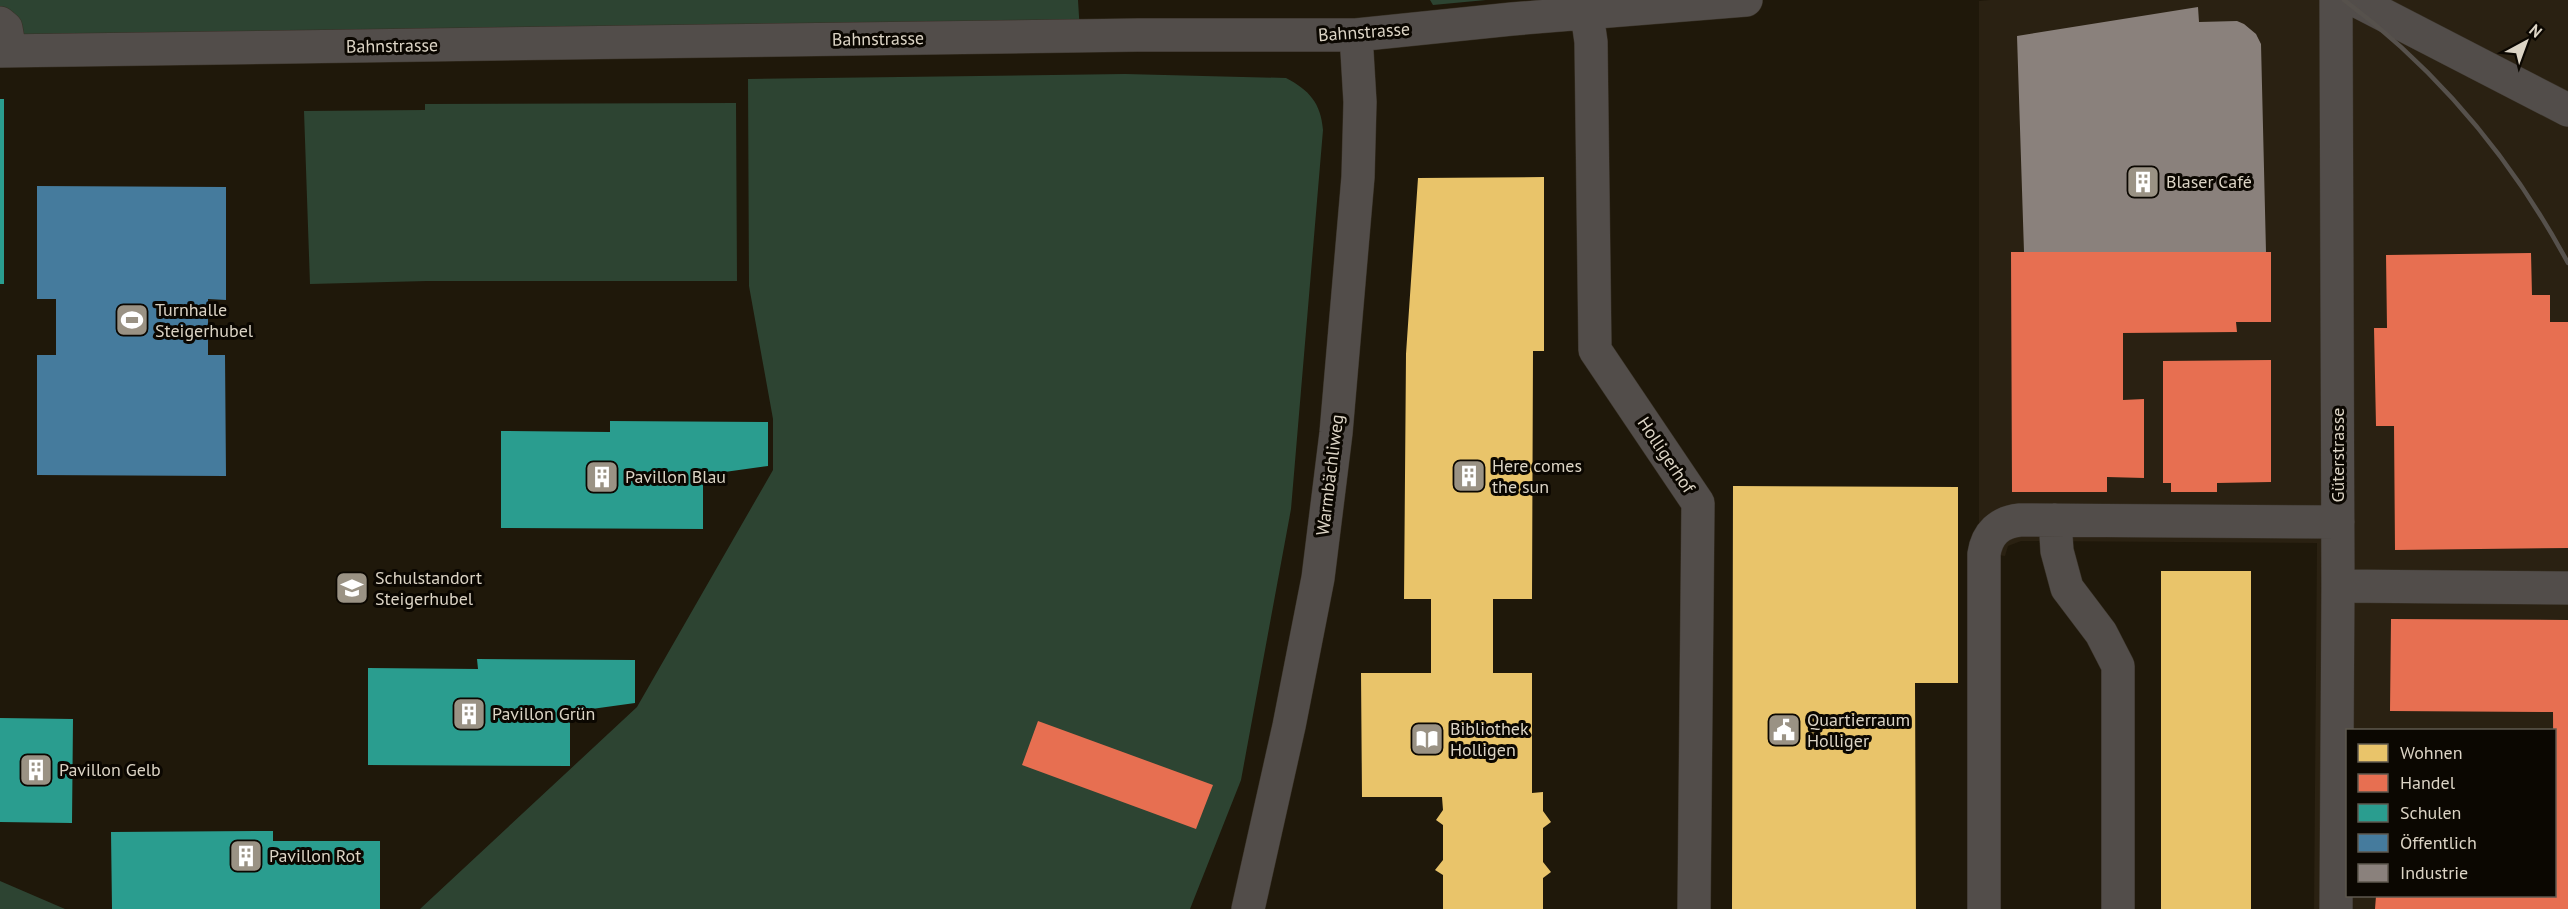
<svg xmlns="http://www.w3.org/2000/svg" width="2568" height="909" font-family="'PT Sans',sans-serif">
  <rect width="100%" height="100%" fill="#1f180a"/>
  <path fill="#2a2112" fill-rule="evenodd" d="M 1990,0 L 2568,0 L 2568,909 L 2314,909 L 2317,543 L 2021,541 L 2008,546 L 2005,556 L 1979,553 L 1979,1 ZM 2348,730 L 2554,730 L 2554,896 L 2348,896 Z"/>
  <path fill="#2d4432" d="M 0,0 L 1078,0 L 1080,33 L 0,41 Z
    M 1430,0 L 1486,0 L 1433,5 Z
    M 1125,74 L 1286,78 C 1309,90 1321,103 1323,130 L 1291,509 L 1241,780 L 1190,909 L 420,909 L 637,707 L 773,470 L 773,419 L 749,286 L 748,79 Z
    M 736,103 L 737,281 L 427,281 L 310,284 L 304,111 L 425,110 L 425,104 Z
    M 0,881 L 65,909 L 0,909 Z"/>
  <path fill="#e9c46a" d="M 1544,177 L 1544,351 L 1533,351 L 1532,599 L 1493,599 L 1493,673 L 1532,673 L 1532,793 L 1543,792 L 1543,811 L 1551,822 L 1543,828 L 1543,862 L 1551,872 L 1543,878 L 1543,909 L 1443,909 L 1443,875 L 1435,870 L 1443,860 L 1443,825 L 1436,820 L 1443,810 L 1442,797 L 1362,797 L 1361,673 L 1431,673 L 1431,599 L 1404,599 L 1406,354 L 1418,178 Z
    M 1733,486 L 1958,487 L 1958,683 L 1915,683 L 1916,909 L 1732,909 Z
    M 2161,571 L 2251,571 L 2251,909 L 2161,909 Z"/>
  <path fill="#e76f51" d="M 2011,252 L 2271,252 L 2271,322 L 2236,322 L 2237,332 L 2123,333 L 2123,400 L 2144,399 L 2144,478 L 2107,477 L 2107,492 L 2012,492 Z
    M 2531,253 L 2532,295 L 2550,295 L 2550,322 L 2568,322 L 2568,548 L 2395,550 L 2394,426 L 2376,426 L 2374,328 L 2387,328 L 2386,255 Z
    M 2271,360 L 2271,482 L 2217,483 L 2217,492 L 2171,492 L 2171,483 L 2163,483 L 2163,361 Z
    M 2391,619 L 2568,620 L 2568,909 L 2375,909 L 2376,896 L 2554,896 L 2553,712 L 2390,711 Z
    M 1038,721 L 1213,785 L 1196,829 L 1022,765 Z"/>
  <path fill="#2a9d8f" d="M 0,99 L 4,99 L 4,284 L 0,284 Z
    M 610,421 L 768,422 L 768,466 L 703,475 L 703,529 L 501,528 L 501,431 L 610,432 Z
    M 477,659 L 635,660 L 635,703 L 570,712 L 570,766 L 368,765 L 368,668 L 478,669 Z
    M 0,718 L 73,719 L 72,823 L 0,822 Z
    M 273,831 L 273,841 L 380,841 L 380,909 L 112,909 L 111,832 Z"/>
  <path fill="#457b9d" d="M 37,186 L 226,187 L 226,300 L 208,299 L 208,355 L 225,355 L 226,476 L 37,475 L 37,355 L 56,355 L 56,299 L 37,299 Z"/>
  <path fill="#8a817c" d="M 2198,7 L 2199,22 L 2237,21 L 2244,24 L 2256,34 L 2261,44 L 2266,252 L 2024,252 L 2017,36 Z"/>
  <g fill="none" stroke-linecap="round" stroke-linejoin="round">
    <defs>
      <path id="minor" d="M 2336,0 L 2338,586 L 2336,909
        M 2355,0 L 2568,110
        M 1587,14 L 1591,42 L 1595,350 L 1698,503 L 1694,909
        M 0,23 L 6,28 L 10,51
        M 0,51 L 1138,35 L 1356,35 L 1512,19 L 1746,0
        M 2055,520 L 2057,551 L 2067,588 L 2101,633 L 2118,666 L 2118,909
        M 2338,586 L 2568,588
        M 1248,909 L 1289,726 L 1318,578 L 1336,433 L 1358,177 L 1360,102 L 1356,35
        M 1984,909 L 1984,554 C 1987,534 1999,522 2020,520 L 2338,522"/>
    </defs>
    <use href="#minor" stroke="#383126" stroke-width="34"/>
    <use href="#minor" stroke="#524d4a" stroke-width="33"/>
    <path stroke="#56514c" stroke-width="4.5" d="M 2344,0 C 2439,71 2512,159 2568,263"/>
  </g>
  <defs>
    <symbol id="building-square" viewBox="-11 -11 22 22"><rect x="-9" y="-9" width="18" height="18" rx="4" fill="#9a9284" stroke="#0b0701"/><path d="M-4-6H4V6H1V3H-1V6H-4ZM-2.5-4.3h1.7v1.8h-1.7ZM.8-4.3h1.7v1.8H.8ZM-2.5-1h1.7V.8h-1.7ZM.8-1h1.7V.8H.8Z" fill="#fff"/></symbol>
    <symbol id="stadium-square" viewBox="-11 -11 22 22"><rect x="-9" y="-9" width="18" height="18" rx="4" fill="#9a9284" stroke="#0b0701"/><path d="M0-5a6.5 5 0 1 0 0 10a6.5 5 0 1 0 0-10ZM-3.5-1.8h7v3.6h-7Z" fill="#fff"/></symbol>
    <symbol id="school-square" viewBox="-11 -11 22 22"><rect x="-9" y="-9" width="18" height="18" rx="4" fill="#9a9284" stroke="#0b0701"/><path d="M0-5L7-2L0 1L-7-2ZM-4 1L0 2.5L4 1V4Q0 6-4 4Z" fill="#fff"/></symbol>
    <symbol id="civic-square" viewBox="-11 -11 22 22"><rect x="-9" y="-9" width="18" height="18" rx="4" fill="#9a9284" stroke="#0b0701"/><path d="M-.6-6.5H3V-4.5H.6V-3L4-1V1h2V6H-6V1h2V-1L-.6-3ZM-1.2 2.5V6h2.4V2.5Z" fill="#fff"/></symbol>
    <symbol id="library-square" viewBox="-11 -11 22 22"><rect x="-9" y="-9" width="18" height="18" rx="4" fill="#9a9284" stroke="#0b0701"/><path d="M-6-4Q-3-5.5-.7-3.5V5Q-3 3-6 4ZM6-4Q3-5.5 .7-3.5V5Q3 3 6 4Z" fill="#fff"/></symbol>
  </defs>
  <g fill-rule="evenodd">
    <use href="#building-square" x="2124" y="163" width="38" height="38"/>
    <use href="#stadium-square" x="113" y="301" width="38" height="38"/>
    <use href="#building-square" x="1450" y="457" width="38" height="38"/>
    <use href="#building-square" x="583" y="458" width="38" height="38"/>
    <use href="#school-square" x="333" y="569" width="38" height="38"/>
    <use href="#building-square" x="450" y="695" width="38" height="38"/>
    <use href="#civic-square" x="1765" y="711" width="38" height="38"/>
    <use href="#library-square" x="1408" y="720" width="38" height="38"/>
    <use href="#building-square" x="17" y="751" width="38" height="38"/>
    <use href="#building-square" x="227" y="837" width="38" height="38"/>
  </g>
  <g text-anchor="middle" stroke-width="6" stroke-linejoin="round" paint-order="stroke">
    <g font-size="18" fill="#dcd4c5" stroke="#0b0701">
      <text transform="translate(1364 32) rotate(-4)" y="6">Bahnstrasse</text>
      <text transform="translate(878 39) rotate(-1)" y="6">Bahnstrasse</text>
      <text transform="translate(392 46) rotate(-1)" y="6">Bahnstrasse</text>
      <text transform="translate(1666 455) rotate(56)" y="6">Holligerhof</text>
      <text transform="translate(2338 455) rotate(-90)" y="6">Güterstrasse</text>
      <text transform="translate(1330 475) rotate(-83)" y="6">Warmbächliweg</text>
    </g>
    <g font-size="18" fill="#dcd4c5" stroke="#0b0701" text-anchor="start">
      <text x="2166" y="188">Blaser Café</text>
      <text x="155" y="316">Turnhalle<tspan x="155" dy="21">Steigerhubel</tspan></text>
      <text x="1492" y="472">Here comes<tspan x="1492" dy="21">the sun</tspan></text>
      <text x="625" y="483">Pavillon Blau</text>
      <text x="375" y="584">Schulstandort<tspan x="375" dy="21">Steigerhubel</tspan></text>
      <text x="492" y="720">Pavillon Grün</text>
      <text x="1807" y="726">Quartierraum<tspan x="1807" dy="21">Holliger</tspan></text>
      <text x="1450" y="735">Bibliothek<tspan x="1450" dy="21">Holligen</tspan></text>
      <text x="59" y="776">Pavillon Gelb</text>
      <text x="269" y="862">Pavillon Rot</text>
    </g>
  </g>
  <rect x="2346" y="729" width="210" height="168" fill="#0b0701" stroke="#5f594f" stroke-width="1.5"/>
  <rect x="2358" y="744" width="30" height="18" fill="#e9c46a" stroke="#5f594f" stroke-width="1.5"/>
  <text x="2400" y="759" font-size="18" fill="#dcd4c5">Wohnen</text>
  <rect x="2358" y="774" width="30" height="18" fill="#e76f51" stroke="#5f594f" stroke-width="1.5"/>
  <text x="2400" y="789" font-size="18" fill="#dcd4c5">Handel</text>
  <rect x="2358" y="804" width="30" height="18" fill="#2a9d8f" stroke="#5f594f" stroke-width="1.5"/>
  <text x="2400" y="819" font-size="18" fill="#dcd4c5">Schulen</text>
  <rect x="2358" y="834" width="30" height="18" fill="#457b9d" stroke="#5f594f" stroke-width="1.5"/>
  <text x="2400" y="849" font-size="18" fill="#dcd4c5">Öffentlich</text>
  <rect x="2358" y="864" width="30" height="18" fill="#8a817c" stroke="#5f594f" stroke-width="1.5"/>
  <text x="2400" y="879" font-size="18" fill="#dcd4c5">Industrie</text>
  <g transform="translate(2526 42) rotate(41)" stroke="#0b0701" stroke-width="4.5" paint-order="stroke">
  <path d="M0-4.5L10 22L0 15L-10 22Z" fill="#dcd4c5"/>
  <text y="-9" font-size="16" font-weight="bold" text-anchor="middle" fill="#dcd4c5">N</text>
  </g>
</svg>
